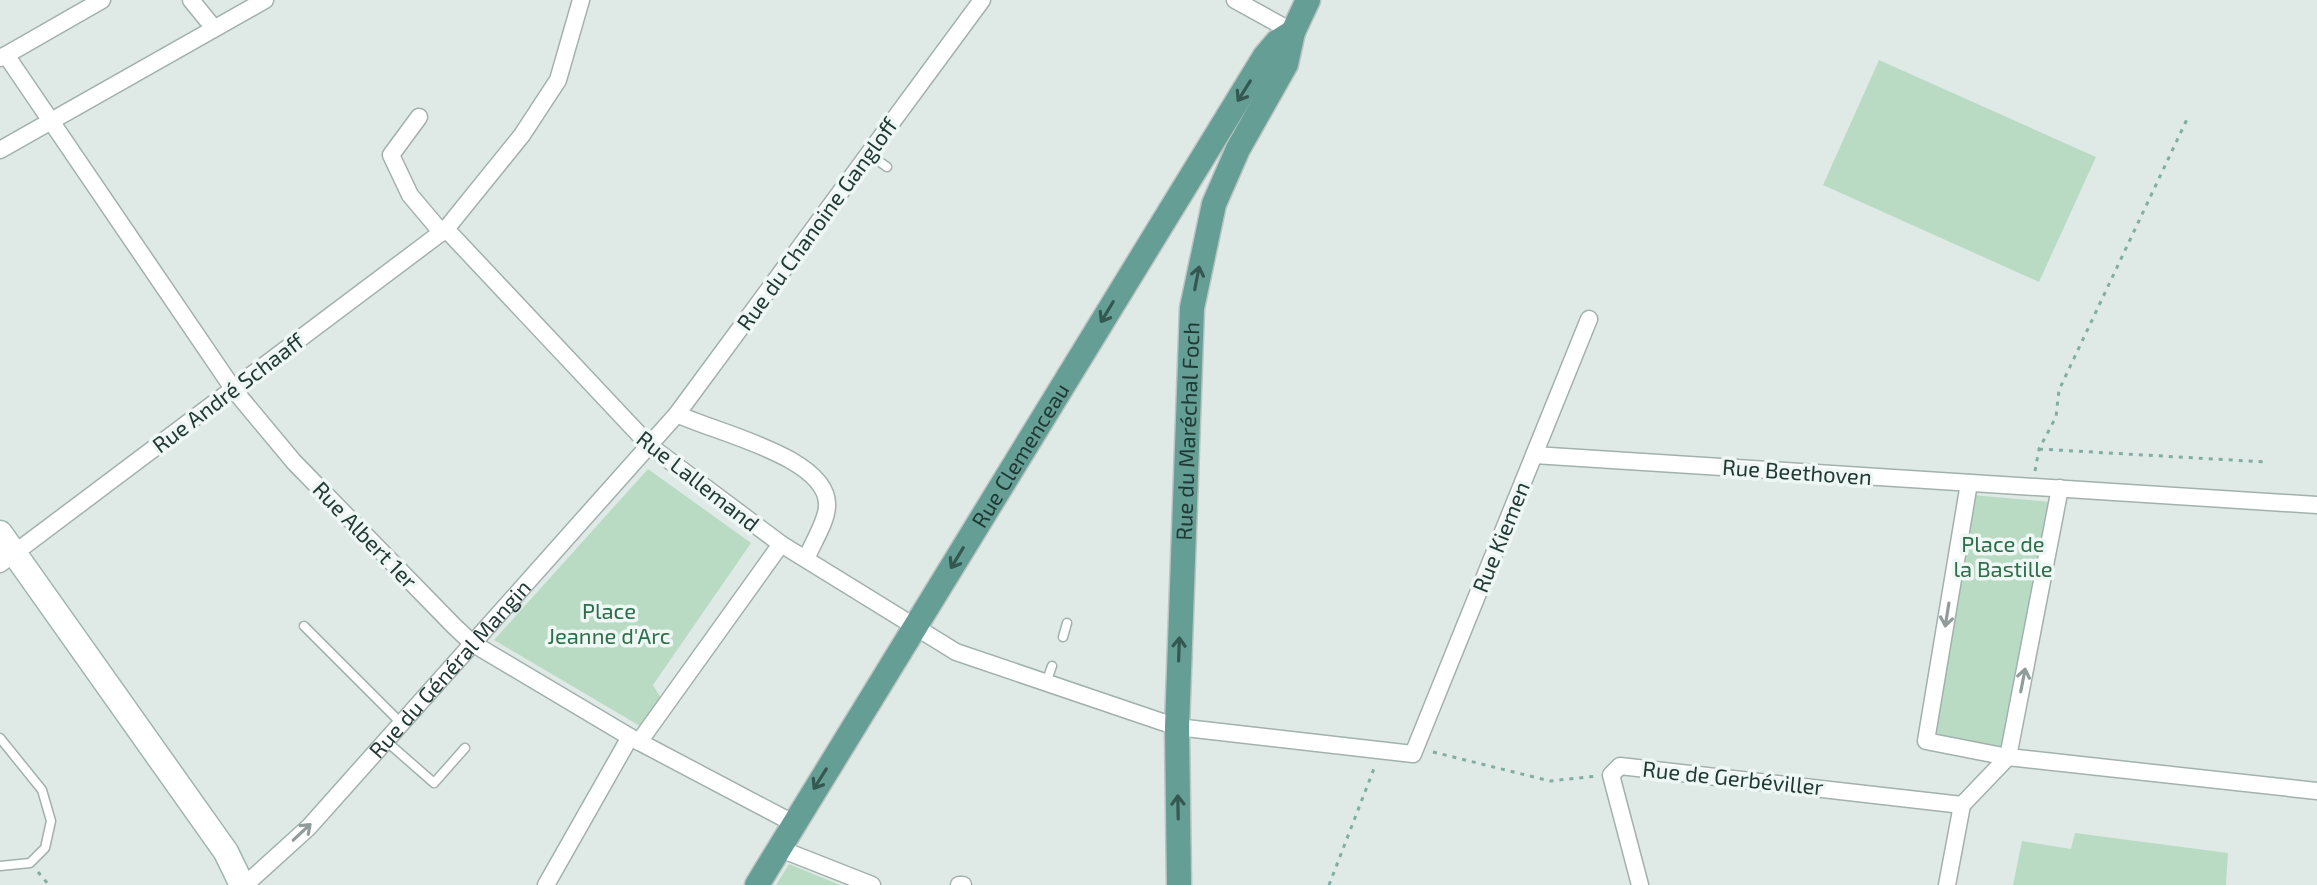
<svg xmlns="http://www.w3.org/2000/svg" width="2317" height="885" font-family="'Exo 2',sans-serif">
  <rect width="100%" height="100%" fill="#dfeae6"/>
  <path fill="#b9dbc4" d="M 1879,60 L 2096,157 L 2039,282 L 1823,185 Z
    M 648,469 L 751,543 L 653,685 L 661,698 L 640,726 L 494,640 Z
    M 1973,495 L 2052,502 L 2012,748 L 1935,736 Z
    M 2075,833 L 2228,853 L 2226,885 L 2013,885 L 2022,841 L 2071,849 Z
    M 789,864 L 840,885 L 776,885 Z"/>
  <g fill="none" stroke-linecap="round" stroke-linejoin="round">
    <defs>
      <path id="lane" d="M 869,154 L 887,167
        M 304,626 L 401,723
        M 1063,637 L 1067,623
        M 1046,683 L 1052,666
        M 0,738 L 42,790 L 51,821 L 45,848 L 30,863 L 0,866
        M 386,741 L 434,783 L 465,748"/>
      <g id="street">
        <path d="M 191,0 L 213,27"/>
        <path d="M 1235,0 L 1293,32"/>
        <path d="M 6,55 L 102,0"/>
        <path d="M 0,58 L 6,55 L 234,390 L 294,462 L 454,626 L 472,643 L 630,737 L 793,823"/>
        <path d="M 419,117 L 391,155 L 410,195 L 442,233"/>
        <path d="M 0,150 L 265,0"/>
        <path d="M 446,229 L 650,446 L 781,544 L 956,652 L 1177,727 L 1413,754 L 1589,319"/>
        <path d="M 677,414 C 713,432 831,457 827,507 C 826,523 812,544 806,559"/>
        <path d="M 1534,455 L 2317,505"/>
        <path d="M 1969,483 L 1926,741 L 2008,757 L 2317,791"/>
        <path d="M 0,564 L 446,229 L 522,135 L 558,80 L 581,0"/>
        <path d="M 639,742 L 781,544"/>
        <path d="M 2008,757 L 2060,488"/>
        <path d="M 778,848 L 872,885"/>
        <path id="s1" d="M 245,885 L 309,827 L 677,414 L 982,0"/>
        <path d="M 546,885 L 630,737"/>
        <path d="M 959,885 L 963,885"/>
        <path d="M 1640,885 L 1611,775 L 1620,766 L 1962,805"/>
        <path d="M 1947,885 L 1962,805 L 2008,757"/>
      </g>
      <path id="secondary" d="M 0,533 L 226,852 L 242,885"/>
      <g id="primary">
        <path id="s2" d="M 757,885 L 1265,56 L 1277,42 L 1293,32"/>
        <path id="s3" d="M 1179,885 L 1177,727 L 1192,308 L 1214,204 L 1238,149 L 1286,64 L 1293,32 L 1308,0"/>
      </g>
    </defs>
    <use href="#lane" stroke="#a2b1ad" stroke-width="11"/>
    <use href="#street" stroke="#a2b1ad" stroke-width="19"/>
    <use href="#secondary" stroke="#9fb5af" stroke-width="27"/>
    <use href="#primary" stroke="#bcc4c2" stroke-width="27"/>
    <path stroke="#81ada2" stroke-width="3" stroke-dasharray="4 6" stroke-linecap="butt" d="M 2039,449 L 2266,462
      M 2035,471 L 2039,449 L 2056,417 L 2059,390 L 2189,115
      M 1433,752 L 1550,781 L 1597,776
      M 38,872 L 49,885
      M 1329,885 L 1375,766"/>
    <use href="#lane" stroke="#fff" stroke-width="8"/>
    <use href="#street" stroke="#fff" stroke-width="16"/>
    <use href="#secondary" stroke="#fff" stroke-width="24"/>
    <use href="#primary" stroke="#659e94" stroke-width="24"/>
  </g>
  <defs><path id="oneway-shaft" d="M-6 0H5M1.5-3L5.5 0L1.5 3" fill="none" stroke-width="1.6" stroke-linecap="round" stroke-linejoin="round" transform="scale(2)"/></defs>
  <g stroke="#355752">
    <use href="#oneway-shaft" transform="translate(1244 91) rotate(122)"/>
    <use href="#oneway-shaft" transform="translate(1197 278) rotate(-79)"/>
    <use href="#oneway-shaft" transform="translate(1107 312) rotate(121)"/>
    <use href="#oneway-shaft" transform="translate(957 558) rotate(121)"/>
    <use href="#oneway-shaft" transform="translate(1179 649) rotate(-88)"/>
    <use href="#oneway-shaft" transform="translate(820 779) rotate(122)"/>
    <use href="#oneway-shaft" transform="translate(1178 807) rotate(-91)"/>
  </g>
  <g stroke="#909c9a">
    <use href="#oneway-shaft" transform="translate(1947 615) rotate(99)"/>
    <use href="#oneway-shaft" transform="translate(2023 680) rotate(-79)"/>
    <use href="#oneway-shaft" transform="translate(302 832) rotate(-43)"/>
  </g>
  <g text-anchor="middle" stroke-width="7" stroke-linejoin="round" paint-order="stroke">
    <g font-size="22" fill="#213935" stroke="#eff7f4">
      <text transform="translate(817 224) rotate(-54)" y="8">Rue du Chanoine Gangloff</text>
      <text transform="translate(228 393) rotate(-37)" y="8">Rue André Schaaff</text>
      <text dy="8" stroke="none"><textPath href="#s3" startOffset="454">Rue du Maréchal Foch</textPath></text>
      <text dy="8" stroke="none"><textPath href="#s2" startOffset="504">Rue Clemenceau</textPath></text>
      <text transform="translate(1797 472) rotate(4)" y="8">Rue Beethoven</text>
      <text transform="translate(698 481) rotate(38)" y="8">Rue Lallemand</text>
      <text transform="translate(365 535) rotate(46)" y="8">Rue Albert 1er</text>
      <text transform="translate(1501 537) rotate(-68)" y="8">Rue Kiemen</text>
      <text dy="8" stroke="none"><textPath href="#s1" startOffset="298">Rue du Général Mangin</textPath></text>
      <text transform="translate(1733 778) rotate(6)" y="8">Rue de Gerbéviller</text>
    </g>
    <g font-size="22" fill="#2d6f4b" stroke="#eff7f4">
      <text x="2003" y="552">Place de<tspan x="2003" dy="25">la Bastille</tspan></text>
      <text x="609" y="619">Place<tspan x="609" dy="25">Jeanne d'Arc</tspan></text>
    </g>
  </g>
</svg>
